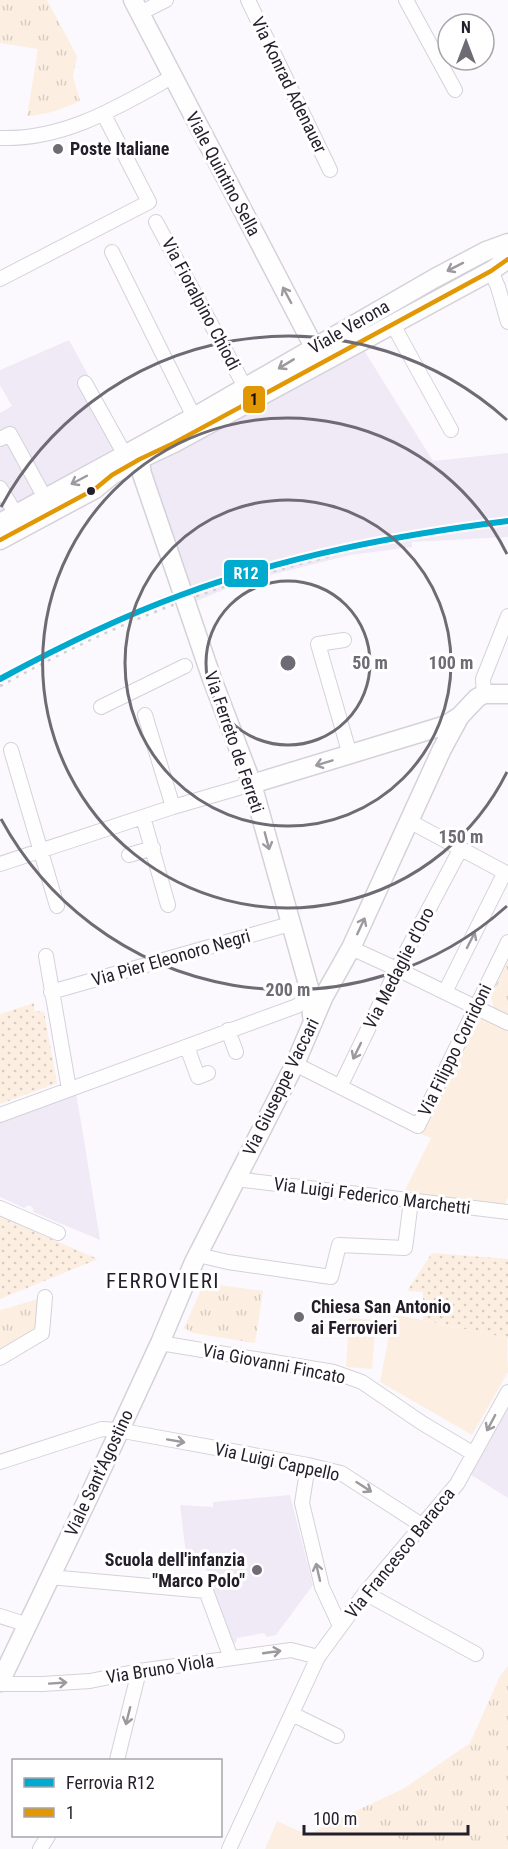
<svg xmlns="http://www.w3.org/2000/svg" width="508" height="1849" font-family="'Roboto Condensed',sans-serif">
  <defs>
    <pattern id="grass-dots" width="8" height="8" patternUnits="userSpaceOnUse" patternTransform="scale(1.5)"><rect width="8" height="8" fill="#fcefe2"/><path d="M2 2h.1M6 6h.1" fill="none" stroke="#d8ccc2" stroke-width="1.8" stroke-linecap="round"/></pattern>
    <pattern id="park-tufts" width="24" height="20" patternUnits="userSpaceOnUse" patternTransform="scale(1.5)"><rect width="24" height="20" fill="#fcefe2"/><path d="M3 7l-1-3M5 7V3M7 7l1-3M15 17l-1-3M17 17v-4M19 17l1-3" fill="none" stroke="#d8ccc2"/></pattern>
  </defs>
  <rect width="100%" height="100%" fill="#fbf9fe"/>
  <path fill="#f0eaf6" d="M 69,340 L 125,442 L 0,512 L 0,413 L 12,406 L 0,385 L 0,370 Z
    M 360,344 L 433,461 L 508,453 L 508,537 L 412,542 L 412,547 L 350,555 L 239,583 L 197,601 L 191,595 L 148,478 L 150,463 Z
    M 76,1093 L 84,1140 L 100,1240 L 33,1212 L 33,1208 L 29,1205 L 24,1208 L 0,1197 L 0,1121 Z
    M 508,1405 L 508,1498 L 468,1473 Z
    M 290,1495 L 313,1585 L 276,1635 L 267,1637 L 264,1633 L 237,1638 L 236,1643 L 228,1645 L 202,1556 L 186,1554 L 180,1505 L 213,1507 L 213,1502 Z"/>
  <path fill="url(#grass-dots)" d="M 34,1003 L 35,1011 L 44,1012 L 57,1083 L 0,1104 L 0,1014 Z
    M 0,1217 L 98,1259 L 0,1299 Z
    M 432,1253 L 508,1259 L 508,1340 L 507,1338 L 423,1320 L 423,1292 L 407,1291 Z"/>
  <path fill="url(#park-tufts)" d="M 0,0 L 47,0 L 77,56 L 73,76 L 80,101 C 63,109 46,115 27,116 L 38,49 L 0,43 Z
    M 508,961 L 508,1016 L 494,1009 L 491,996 Z
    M 204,1283 L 263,1291 L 255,1343 L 193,1333 L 184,1328 Z
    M 45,1297 L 42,1333 L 0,1358 L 0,1310 Z
    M 508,1666 L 508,1849 L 422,1849 L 423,1845 L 334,1821 L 403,1789 L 470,1743 L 500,1676 Z"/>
  <path fill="#fcefe2" d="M 477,1013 L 508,1028 L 508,1197 L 505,1204 L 403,1194 L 431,1138 L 419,1133 Z
    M 393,1314 L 507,1338 L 508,1372 L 472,1435 L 380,1382 Z
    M 349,1318 L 376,1320 L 372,1369 L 346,1367 Z
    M 277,1821 L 308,1835 L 334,1821 L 423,1845 L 422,1849 L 265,1849 Z"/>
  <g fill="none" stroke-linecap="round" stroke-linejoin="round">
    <defs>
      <path id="street" d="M 248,0 L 330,170
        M 406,0 L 455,90
        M 140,13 L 166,0
        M 0,138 C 65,140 118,107 172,77
        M 156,222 L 245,387
        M 112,252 L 194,417
        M 491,271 L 498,287 L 508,322
        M 0,279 L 149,202 L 104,115
        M 392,323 L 451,430
        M 85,383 L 125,455
        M 0,439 L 10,434 L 45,498
        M 0,488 L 16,514
        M 344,640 L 318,644 L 350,755
        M 484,694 L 483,679 L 508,616
        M 101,707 L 185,666
        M 145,715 L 173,807
        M 11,750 L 57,906
        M 143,817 L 168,905
        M 409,821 L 508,874
        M 129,855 L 153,848
        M 0,864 L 173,807 L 252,784
        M 351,948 L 397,969 L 508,1023
        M 46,956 L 69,1089
        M 51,992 L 290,924
        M 445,992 L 505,872
        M 228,1030 L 236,1052
        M 187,1047 L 198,1077 L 208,1073
        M 295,1064 L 418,1126 L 508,942
        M 340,1087 L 397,969 L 460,850
        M 0,1115 L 297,1006 L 311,995
        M 236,1179 L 508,1212
        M 0,1208 L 58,1233
        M 198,1255 L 228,1262 L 331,1277 L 339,1245 L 405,1248 L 411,1201
        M 160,1343 L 334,1372 L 362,1382 L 422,1423 L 474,1454
        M 0,1358 L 42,1333 L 45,1297
        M 0,1462 L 102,1429 L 118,1430 L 308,1465 L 341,1473 L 423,1526
        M 308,1465 L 302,1503 L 322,1587 L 340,1626
        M 49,1577 L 206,1591 L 231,1658
        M 365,1593 L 476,1654
        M 0,1616 L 28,1625
        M 0,1684 L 42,1684 L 90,1681 L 139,1671 L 291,1650 L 318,1657
        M 292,1714 L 337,1736
        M 117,1760 L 139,1671
        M 40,1849 L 48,1836
        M 229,1849 L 318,1657 L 365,1593 L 457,1484 L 508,1392"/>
      <path id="secondary" d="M 133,0 L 314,347
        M 142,450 L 139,455 L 142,474 L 168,550
        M 0,523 L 194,417 L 435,278 L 486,251 L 508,243
        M 0,540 L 95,489 L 112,475 L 140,459 L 174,443 L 491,271 L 508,259
        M 212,679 L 252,784 L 311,995 L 312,1016
        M 252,784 L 446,725 L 460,716 L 477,698 L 484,694 L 508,694
        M 0,1682 L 92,1490 L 160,1343 L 194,1262 L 295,1064 L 324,996 L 351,948 L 442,749 L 460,716"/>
    </defs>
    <use href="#street" stroke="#d5d1d9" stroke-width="16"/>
    <use href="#secondary" stroke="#d5d1d9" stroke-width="21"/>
    <use href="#street" stroke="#fefeff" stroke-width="14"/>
    <use href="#secondary" stroke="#fefeff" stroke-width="18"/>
    <path stroke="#d0cfd2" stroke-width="3" stroke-dasharray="3 6" stroke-linecap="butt" d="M 0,686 C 107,626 216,583 335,555"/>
    <defs>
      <path id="secondary-bridge" d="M 168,550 L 212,679"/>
    </defs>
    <use href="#secondary-bridge" stroke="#d5d1d9" stroke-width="21" stroke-linecap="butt"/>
    <use href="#secondary-bridge" stroke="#fefeff" stroke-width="18"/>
    <defs>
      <path id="bus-1" d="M 0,540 L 95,489 L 112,475 L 140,459 L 174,443 L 491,271 L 508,259"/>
    </defs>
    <use href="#bus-1" stroke="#fff" stroke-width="9"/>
    <use href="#bus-1" stroke="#e29804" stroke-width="4.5"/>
    <defs>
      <path id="rail-1" d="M 0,679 C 59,647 118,618 181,595 C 287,556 397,535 508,521"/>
    </defs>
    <use href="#rail-1" stroke="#fff" stroke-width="10"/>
    <use href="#rail-1" stroke="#00a9ce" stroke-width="6"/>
  </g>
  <defs><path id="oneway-shaft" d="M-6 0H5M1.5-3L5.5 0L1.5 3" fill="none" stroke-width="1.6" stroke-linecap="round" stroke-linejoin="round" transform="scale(1.5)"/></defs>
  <g stroke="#9c999f">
    <use href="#oneway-shaft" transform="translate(455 267) rotate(153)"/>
    <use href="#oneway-shaft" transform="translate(287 295) rotate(-118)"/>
    <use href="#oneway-shaft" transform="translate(286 364) rotate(149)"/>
    <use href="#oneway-shaft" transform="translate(79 480) rotate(152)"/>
    <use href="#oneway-shaft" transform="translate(324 763) rotate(163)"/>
    <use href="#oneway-shaft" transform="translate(267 841) rotate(75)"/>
    <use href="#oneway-shaft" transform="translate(361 926) rotate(-65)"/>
    <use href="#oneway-shaft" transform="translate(471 940) rotate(-63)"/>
    <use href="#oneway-shaft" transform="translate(357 1051) rotate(116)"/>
    <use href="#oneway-shaft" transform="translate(491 1423) rotate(118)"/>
    <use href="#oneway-shaft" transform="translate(176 1441) rotate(10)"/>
    <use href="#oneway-shaft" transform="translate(364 1487) rotate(33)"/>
    <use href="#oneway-shaft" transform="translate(318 1572) rotate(-103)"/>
    <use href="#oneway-shaft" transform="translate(272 1652) rotate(-8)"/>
    <use href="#oneway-shaft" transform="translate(58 1683) rotate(-4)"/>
    <use href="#oneway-shaft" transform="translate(128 1716) rotate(104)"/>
  </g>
  <g fill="none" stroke="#6f6b74" stroke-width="3">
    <circle cx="288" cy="663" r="82"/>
    <circle cx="288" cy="663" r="163"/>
    <path d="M507 772A245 245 0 1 1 507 554"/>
    <path d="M507 906A327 327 0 0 1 1 819M1 507A327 327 0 0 1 507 420"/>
  </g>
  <g fill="#6f6b74" stroke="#fff" stroke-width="2">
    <circle cx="58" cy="149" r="6"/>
    <circle cx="299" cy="1317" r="6"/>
    <circle cx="257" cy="1570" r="6"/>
  </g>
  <circle fill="#241e2a" stroke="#fff" stroke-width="2" cx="91" cy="491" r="5"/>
  <g text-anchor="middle" stroke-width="6" stroke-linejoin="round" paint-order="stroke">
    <g font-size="18" fill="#241e2a" stroke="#fff">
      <text transform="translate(289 85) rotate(64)" y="6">Via Konrad Adenauer</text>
      <text transform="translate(223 174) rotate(62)" y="6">Viale Quintino Sella</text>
      <text transform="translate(201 304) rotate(62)" y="6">Via Fioralpino Chiodi</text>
      <text transform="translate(349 327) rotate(-30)" y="6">Viale Verona</text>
      <text transform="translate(234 742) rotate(71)" y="6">Via Ferreto de Ferreti</text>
      <text transform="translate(171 958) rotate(-16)" y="6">Via Pier Eleonoro Negri</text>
      <text transform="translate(399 968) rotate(-63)" y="6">Via Medaglie d'Oro</text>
      <text transform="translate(455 1050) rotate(-64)" y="6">Via Filippo Corridoni</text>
      <text transform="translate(281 1087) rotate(-64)" y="6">Via Giuseppe Vaccari</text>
      <text transform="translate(372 1196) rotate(7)" y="6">Via Luigi Federico Marchetti</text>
      <text transform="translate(274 1364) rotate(11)" y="6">Via Giovanni Fincato</text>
      <text transform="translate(277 1462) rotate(12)" y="6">Via Luigi Cappello</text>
      <text transform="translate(99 1473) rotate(-65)" y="6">Viale Sant'Agostino</text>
      <text transform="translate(400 1553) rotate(-51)" y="6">Via Francesco Baracca</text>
      <text transform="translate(160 1669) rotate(-9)" y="6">Via Bruno Viola</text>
    </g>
    <g font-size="18" font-weight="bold" fill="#241e2a" stroke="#fff" text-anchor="start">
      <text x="70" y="155">Poste Italiane</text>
      <text x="311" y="1313">Chiesa San Antonio<tspan x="311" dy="21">ai Ferrovieri</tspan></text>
      <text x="245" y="1566" text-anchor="end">Scuola dell'infanzia<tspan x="245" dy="21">"Marco Polo"</tspan></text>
    </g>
    <g font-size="21" letter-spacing="1.5" fill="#241e2a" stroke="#fff">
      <text x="163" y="1288">FERROVIERI</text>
    </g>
  </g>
  <circle cx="288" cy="663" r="9" fill="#6f6b74" stroke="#fff" stroke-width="3"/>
  <g font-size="18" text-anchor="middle" font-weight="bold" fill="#6f6b74" stroke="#fff" stroke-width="6" stroke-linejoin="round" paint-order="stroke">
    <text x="370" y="669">50 m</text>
    <text x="451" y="669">100 m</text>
    <text x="461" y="843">150 m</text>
    <text x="288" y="996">200 m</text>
  </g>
  <g stroke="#fff" stroke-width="2">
    <rect x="242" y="385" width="24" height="29" rx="6" fill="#e29804"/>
    <rect x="223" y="559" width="46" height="29" rx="6" fill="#00a9ce"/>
  </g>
  <g font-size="16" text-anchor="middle" font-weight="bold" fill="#fff">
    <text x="246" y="579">R12</text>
  </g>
  <g font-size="16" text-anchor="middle" font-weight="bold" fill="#111">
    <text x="254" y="405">1</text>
  </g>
  <rect x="12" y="1759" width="210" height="78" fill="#ffffff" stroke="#a7a5aa" stroke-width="1.5"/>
  <rect x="24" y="1778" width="30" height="9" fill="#00a9ce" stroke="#a7a5aa" stroke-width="1.5"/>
  <text x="66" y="1789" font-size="18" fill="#241e2a">Ferrovia R12</text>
  <rect x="24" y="1808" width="30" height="9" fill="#e29804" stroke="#a7a5aa" stroke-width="1.5"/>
  <text x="66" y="1819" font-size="18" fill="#241e2a">1</text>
  <g transform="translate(466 42)"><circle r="28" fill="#ffffff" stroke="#a7a5aa" stroke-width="1.5"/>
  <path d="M0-4.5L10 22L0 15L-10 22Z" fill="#6f6b74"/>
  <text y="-9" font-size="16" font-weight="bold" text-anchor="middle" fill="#241e2a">N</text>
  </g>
  <path d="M304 1825v9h164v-9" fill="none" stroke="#241e2a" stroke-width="3"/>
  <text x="313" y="1825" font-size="18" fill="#241e2a" stroke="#ffffff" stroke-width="4.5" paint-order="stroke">100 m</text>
</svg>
